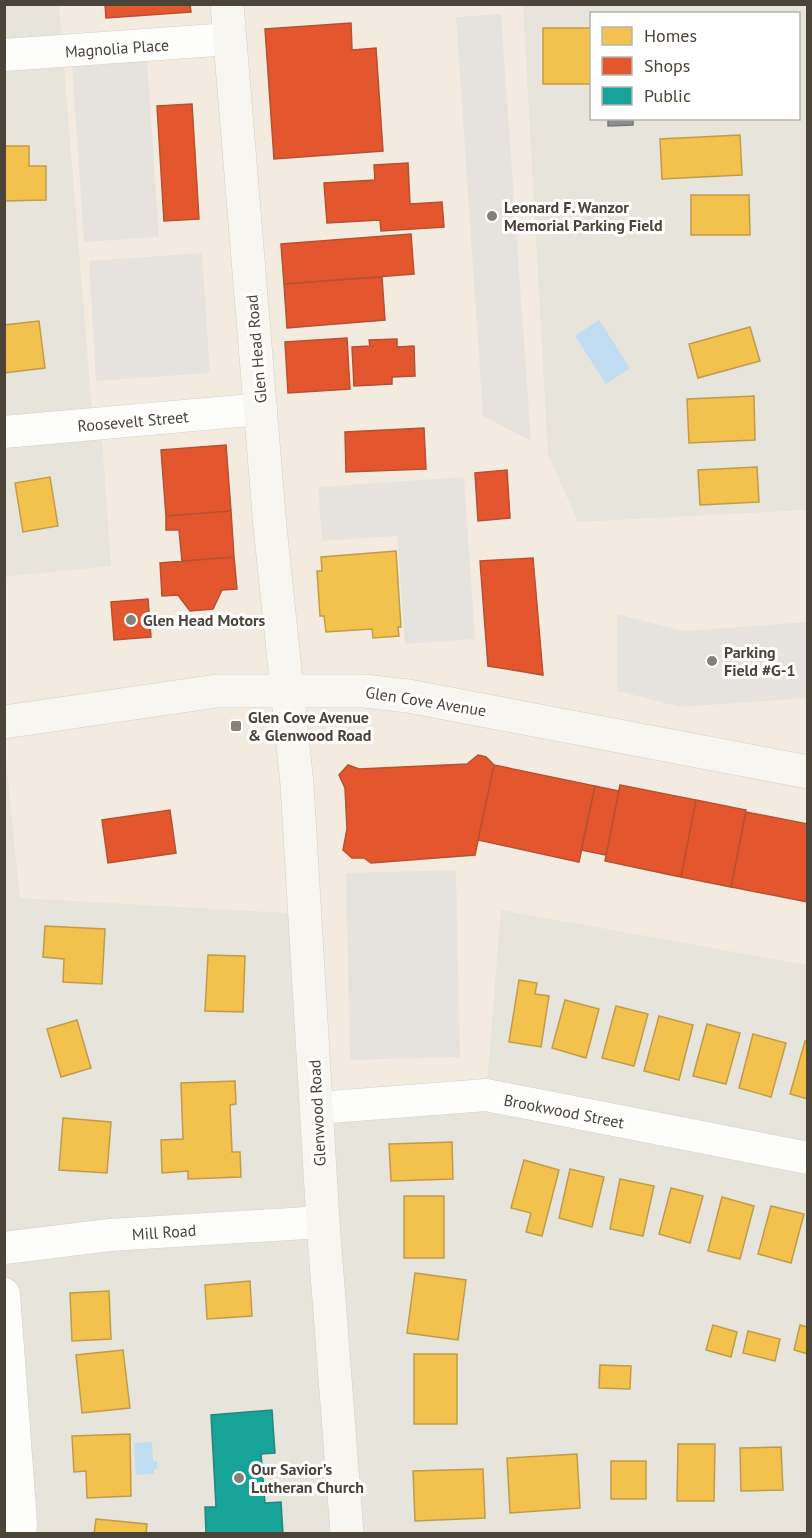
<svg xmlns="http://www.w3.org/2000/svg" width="812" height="1538" font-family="'PT Sans',sans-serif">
  <rect width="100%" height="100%" fill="#f4f2ee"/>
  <path fill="#e7e4dc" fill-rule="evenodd" d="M 5,5 L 807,5 L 807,1533 L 5,1533 ZM 592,14 L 798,14 L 798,118 L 592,118 Z"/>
  <path fill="#f3ebdf" d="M 59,5 L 523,5 L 548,455 L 578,522 L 807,510 L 807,965 L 501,910 L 486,1095 L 317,1107 L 305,914 L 20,898 L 4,742 L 4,577 L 111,566 L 101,424 L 93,423 Z"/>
  <path fill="#e6e3df" d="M 501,14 L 531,441 L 483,416 L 456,17 Z
    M 147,60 L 159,237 L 84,242 L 72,65 Z
    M 202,253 L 210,373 L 96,381 L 89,261 Z
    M 464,477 L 475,639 L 405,644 L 397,536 L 322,541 L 318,487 Z
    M 617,614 L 684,631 L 807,622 L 807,698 L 680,707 L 617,691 Z
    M 456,870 L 460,1057 L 350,1060 L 346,873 Z"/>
  <path fill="#c0ddf1" d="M 599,320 L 630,368 L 606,384 L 575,336 Z
    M 152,1442 L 153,1461 L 157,1461 L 157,1469 L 154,1469 L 154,1474 L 136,1475 L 134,1443 Z"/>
  <path fill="#f2c14e" stroke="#c09c48" stroke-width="1.5" d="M 543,28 L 592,28 L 592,84 L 543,84 Z
    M 740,135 L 742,175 L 662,179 L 660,139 Z
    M 4,146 L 29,146 L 29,166 L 46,166 L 46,200 L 4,201 Z
    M 691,195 L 749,195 L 750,235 L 691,235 Z
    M 39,321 L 45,368 L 4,373 L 4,325 Z
    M 750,327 L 760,361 L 698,378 L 689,344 Z
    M 754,396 L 755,440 L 689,443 L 687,399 Z
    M 757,467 L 759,502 L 700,505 L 698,470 Z
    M 50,477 L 58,526 L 23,532 L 15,483 Z
    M 396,551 L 401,627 L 398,627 L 399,636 L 373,638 L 372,629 L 326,632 L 324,616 L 320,616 L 317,571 L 322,571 L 321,557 Z
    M 45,926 L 105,929 L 102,984 L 63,982 L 64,959 L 43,957 Z
    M 208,955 L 245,956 L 243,1012 L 205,1011 Z
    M 519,980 L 537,983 L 535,994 L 549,996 L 541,1047 L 509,1042 Z
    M 565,1000 L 599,1009 L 586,1058 L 552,1048 Z
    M 616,1006 L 648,1014 L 634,1066 L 602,1058 Z
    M 659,1016 L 693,1025 L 679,1080 L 644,1071 Z
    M 77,1020 L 91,1068 L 61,1077 L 47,1029 Z
    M 707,1024 L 740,1033 L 726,1084 L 693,1076 Z
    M 753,1034 L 786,1043 L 771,1097 L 739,1088 Z
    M 805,1041 L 808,1042 L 808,1099 L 790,1094 Z
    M 235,1081 L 236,1104 L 230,1105 L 232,1152 L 240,1152 L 241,1177 L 188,1179 L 188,1171 L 162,1173 L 161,1140 L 183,1139 L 181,1083 Z
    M 63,1118 L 111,1122 L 107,1173 L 59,1170 Z
    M 452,1142 L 453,1179 L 391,1181 L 389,1144 Z
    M 524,1160 L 559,1170 L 542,1236 L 526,1232 L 531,1213 L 511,1208 Z
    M 570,1169 L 604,1177 L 592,1227 L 559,1218 Z
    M 620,1179 L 654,1186 L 643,1236 L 610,1229 Z
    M 671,1188 L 703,1196 L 690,1243 L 659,1234 Z
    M 404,1196 L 444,1196 L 444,1258 L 404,1258 Z
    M 722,1197 L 754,1206 L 740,1259 L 708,1251 Z
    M 771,1206 L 804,1214 L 791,1263 L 758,1254 Z
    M 415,1273 L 466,1280 L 458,1340 L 407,1333 Z
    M 250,1281 L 252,1316 L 207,1319 L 205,1285 Z
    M 109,1291 L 111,1339 L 72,1341 L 70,1293 Z
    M 713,1325 L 737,1332 L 731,1357 L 706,1350 Z
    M 800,1325 L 808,1327 L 808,1354 L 794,1350 Z
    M 748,1331 L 780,1339 L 775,1361 L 743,1353 Z
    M 123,1350 L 130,1408 L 82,1413 L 76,1355 Z
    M 414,1354 L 457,1354 L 457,1424 L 414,1424 Z
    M 600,1365 L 631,1366 L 630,1389 L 599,1388 Z
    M 130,1434 L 131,1496 L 87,1498 L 86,1471 L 74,1472 L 72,1436 Z
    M 678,1444 L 715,1444 L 714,1501 L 677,1501 Z
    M 781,1447 L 783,1490 L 741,1491 L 740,1448 Z
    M 577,1454 L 580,1508 L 510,1513 L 507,1458 Z
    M 611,1461 L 646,1461 L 646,1499 L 611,1499 Z
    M 483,1469 L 485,1518 L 415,1521 L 413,1471 Z
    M 96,1519 L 147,1524 L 146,1534 L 94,1534 Z"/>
  <path fill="#e4572e" stroke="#b65131" stroke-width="1.5" d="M 105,4 L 190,4 L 191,12 L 106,18 Z
    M 351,23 L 352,50 L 376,48 L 383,151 L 274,159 L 265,29 Z
    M 192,104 L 199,219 L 164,221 L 157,106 Z
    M 408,163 L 410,204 L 442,202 L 444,227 L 381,231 L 380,220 L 327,223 L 324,183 L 375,180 L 374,165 Z
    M 411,234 L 414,274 L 284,284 L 281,244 Z
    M 382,277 L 385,320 L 287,328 L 284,284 Z
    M 347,338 L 350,389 L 288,393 L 285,342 Z
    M 397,339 L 397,347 L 414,346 L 415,376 L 392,377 L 392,384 L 354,386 L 352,347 L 370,346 L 369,340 Z
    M 424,428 L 426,469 L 346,472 L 345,432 Z
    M 226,445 L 231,511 L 166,516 L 161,450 Z
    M 507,470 L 510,518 L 478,521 L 475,473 Z
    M 231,511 L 234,557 L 182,561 L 179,530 L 166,530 L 166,516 Z
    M 234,557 L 237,589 L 222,590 L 213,609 L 190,611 L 178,595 L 162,596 L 160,563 Z
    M 533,558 L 543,675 L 488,666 L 480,561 Z
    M 148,599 L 151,637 L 114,640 L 111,602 Z
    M 478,755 L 486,757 L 494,765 L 475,855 L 371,863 L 364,858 L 352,858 L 343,850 L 347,829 L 345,788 L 339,775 L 348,765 L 359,769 L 467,764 Z
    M 494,765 L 595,786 L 579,862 L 478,840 Z
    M 620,785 L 696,800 L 681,877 L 605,861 Z
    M 595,786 L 619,791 L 606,855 L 581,850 Z
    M 696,800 L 746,810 L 731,887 L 681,877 Z
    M 170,810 L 176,853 L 108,863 L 102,820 Z
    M 746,812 L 808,824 L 808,902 L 731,887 Z"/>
  <path fill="#17a398" stroke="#27867c" stroke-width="1.5" d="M 272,1410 L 275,1453 L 261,1454 L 265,1503 L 281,1502 L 283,1534 L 206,1534 L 205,1507 L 216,1507 L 211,1415 Z"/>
  <path fill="#8d8d92" stroke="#797777" stroke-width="1.5" d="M 608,118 L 633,118 L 633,125 L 608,126 Z"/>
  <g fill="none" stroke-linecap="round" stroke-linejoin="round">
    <defs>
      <path id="minor" d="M 4,55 L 230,39
        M 4,432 L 261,409
        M 317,1108 L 486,1095 L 808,1158
        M 4,1248 L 110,1235 L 323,1222
        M 4,1294 L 21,1523 L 20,1534"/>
      <path id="secondary" d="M 227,4 L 270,527 L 297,784 L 323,1222 L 347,1534
        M 4,722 L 217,691 L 364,691 L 408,696 L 808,772"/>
    </defs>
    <use href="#minor" stroke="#d2d0cb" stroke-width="33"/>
    <use href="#secondary" stroke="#d3cfc5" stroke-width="34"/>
    <use href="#minor" stroke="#fdfdfc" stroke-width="32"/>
    <use href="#secondary" stroke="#f7f6f1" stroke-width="33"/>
  </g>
  <g fill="#868178" stroke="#fff" stroke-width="2">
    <circle cx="492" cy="216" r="6"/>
    <circle cx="131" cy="620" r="6"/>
    <circle cx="712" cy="661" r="6"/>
    <rect x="230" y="720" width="12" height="12" rx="3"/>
    <circle cx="239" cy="1478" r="6"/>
  </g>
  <g text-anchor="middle" stroke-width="6" stroke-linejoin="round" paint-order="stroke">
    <g font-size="16" fill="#4b4439" stroke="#fff">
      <text transform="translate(117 48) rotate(-4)" y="6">Magnolia Place</text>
      <text transform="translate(256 349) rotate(-95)" y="6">Glen Head Road</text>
      <text transform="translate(133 421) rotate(-5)" y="6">Roosevelt Street</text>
      <text transform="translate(426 701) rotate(9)" y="6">Glen Cove Avenue</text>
      <text transform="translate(564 1111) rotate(11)" y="6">Brookwood Street</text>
      <text transform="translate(317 1113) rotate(-93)" y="6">Glenwood Road</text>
      <text transform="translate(164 1232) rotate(-4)" y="6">Mill Road</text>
    </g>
    <g font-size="16" font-weight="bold" fill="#4b4439" stroke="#fff" text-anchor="start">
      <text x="504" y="213">Leonard F. Wanzor<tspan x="504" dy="18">Memorial Parking Field</tspan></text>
      <text x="143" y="626">Glen Head Motors</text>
      <text x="724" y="658">Parking<tspan x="724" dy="18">Field #G-1</tspan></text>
      <text x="248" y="723">Glen Cove Avenue<tspan x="248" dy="18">&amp; Glenwood Road</tspan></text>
      <text x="251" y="1475">Our Savior's<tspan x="251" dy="18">Lutheran Church</tspan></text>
    </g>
  </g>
  <rect width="812" height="1538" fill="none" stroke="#4b4439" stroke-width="12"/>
  <rect x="590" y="12" width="210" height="108" fill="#ffffff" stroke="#b7b4b0" stroke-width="1.5"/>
  <rect x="602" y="27" width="30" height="18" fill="#f2c14e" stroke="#b7b4b0" stroke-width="1.5"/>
  <text x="644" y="42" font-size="18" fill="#4b4439">Homes</text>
  <rect x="602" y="57" width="30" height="18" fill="#e4572e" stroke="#b7b4b0" stroke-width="1.5"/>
  <text x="644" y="72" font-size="18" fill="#4b4439">Shops</text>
  <rect x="602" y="87" width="30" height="18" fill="#17a398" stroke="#b7b4b0" stroke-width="1.5"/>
  <text x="644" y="102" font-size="18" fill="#4b4439">Public</text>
</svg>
